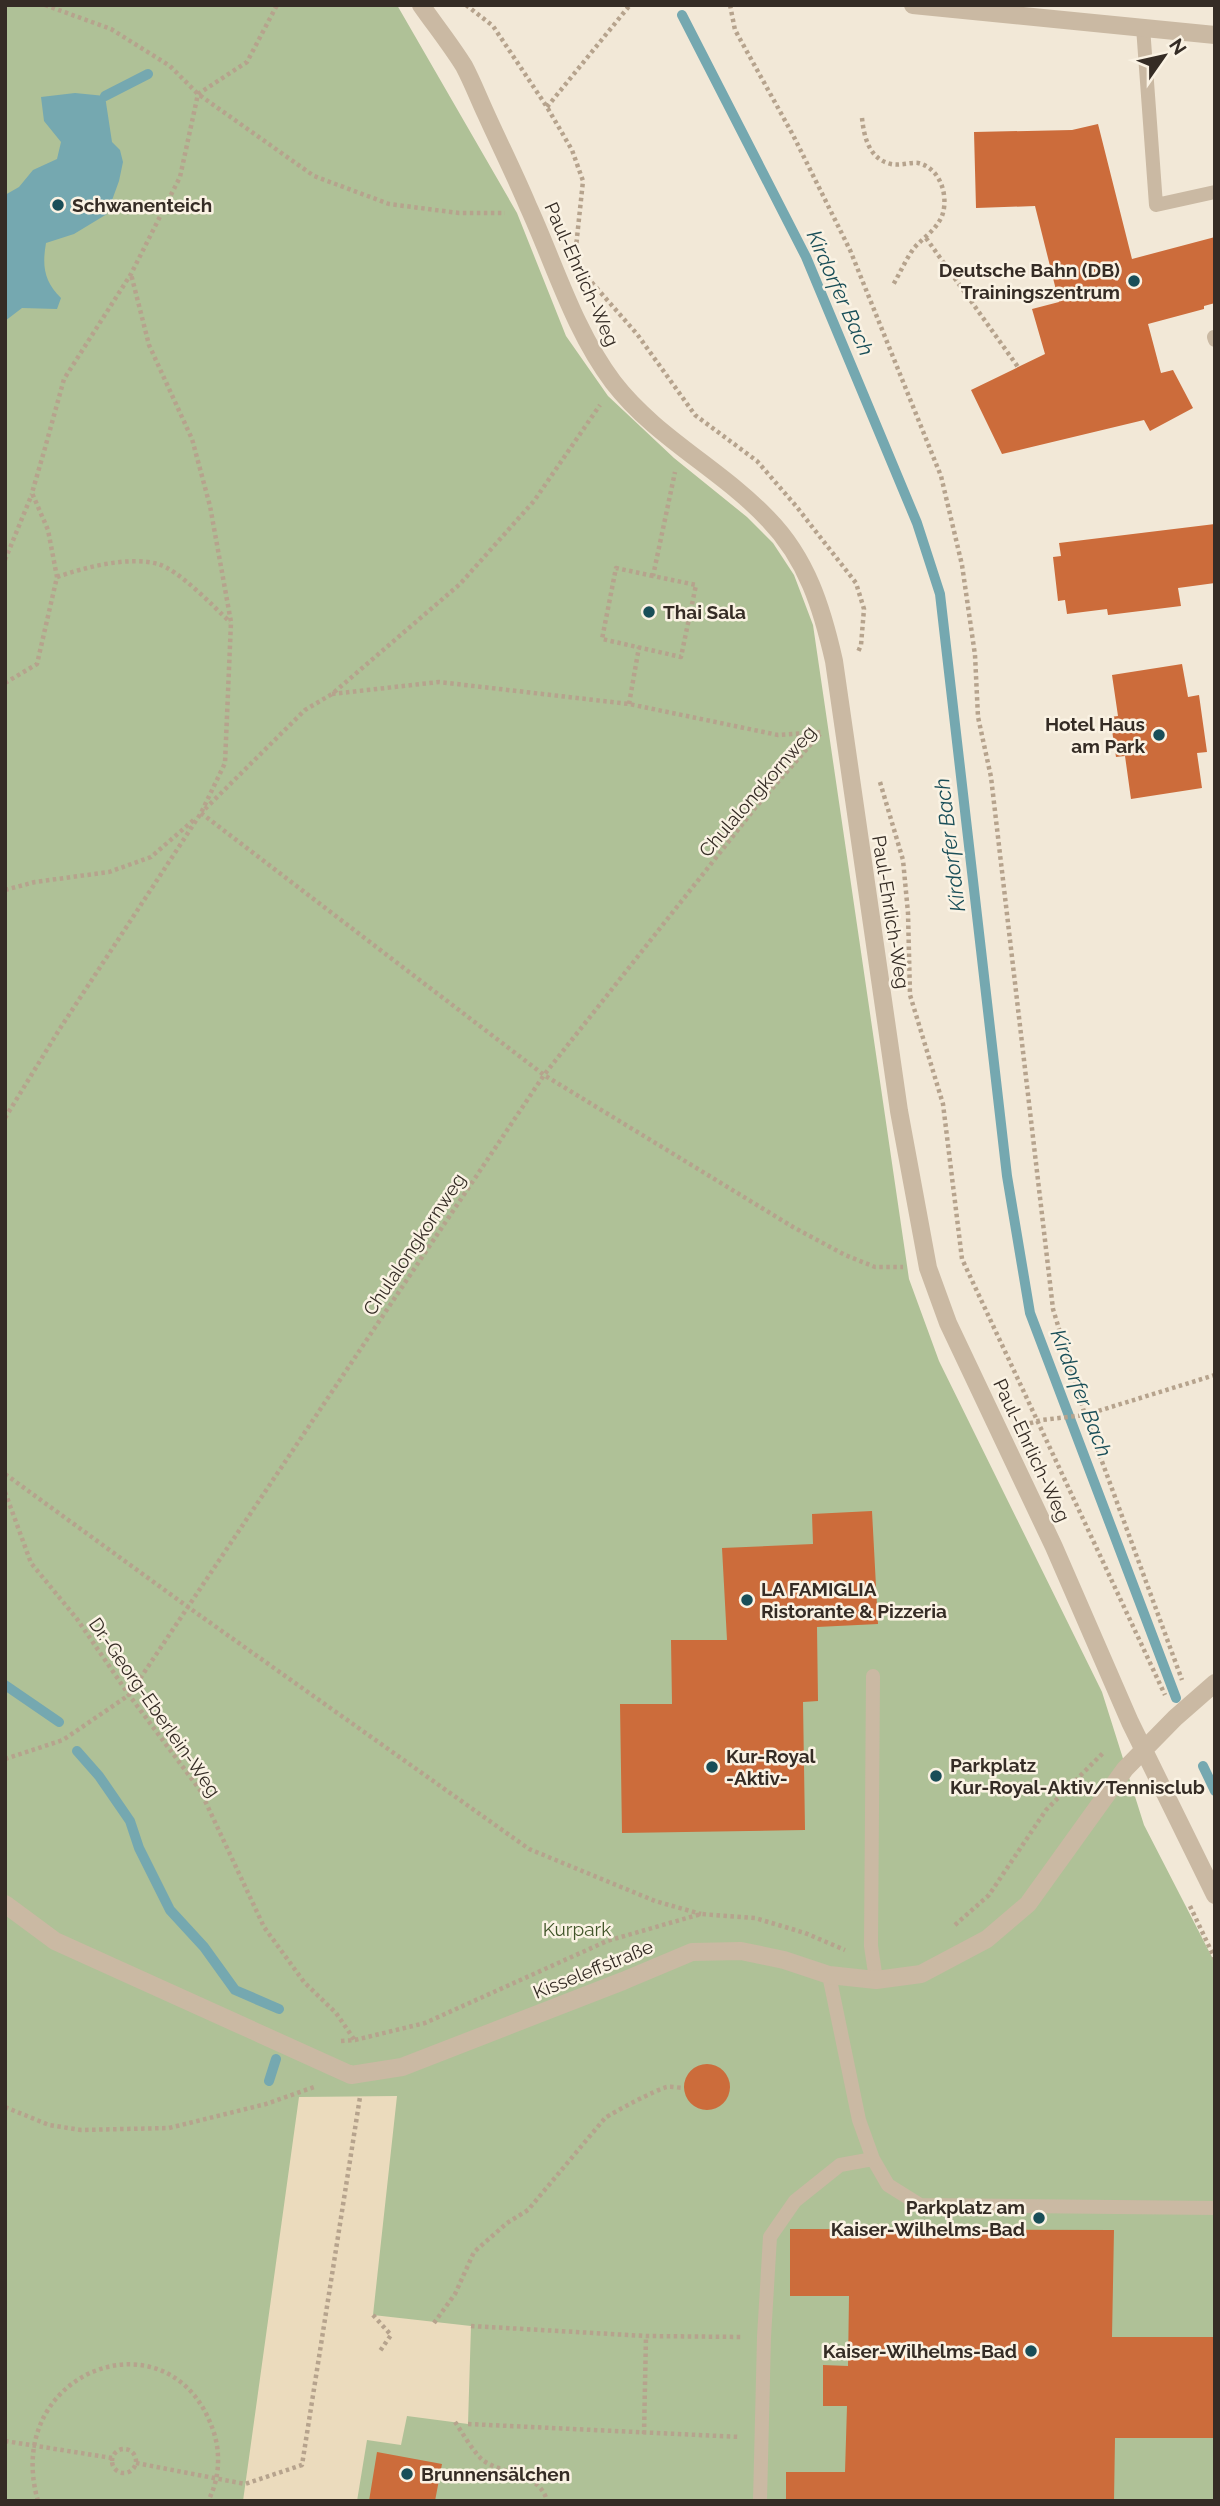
<svg xmlns="http://www.w3.org/2000/svg" width="1220" height="2506" font-family="Raleway,sans-serif">
  <rect width="100%" height="100%" fill="#f2e8d7"/>
  <path fill="#afc197" d="M 5,5 L 397,5 L 517,213 L 566,336 L 608,396 L 674,458 L 747,517 L 773,543 L 794,575 L 813,625 L 909,1279 L 939,1361 L 1102,1692 L 1144,1825 L 1215,1963 L 1215,2501 L 5,2501 Z"/>
  <path fill="#ebdbbd" d="M 397,2096 L 373,2315 L 471,2326 L 468,2424 L 407,2416 L 401,2445 L 367,2440 L 357,2501 L 243,2501 L 299,2097 Z"/>
  <path fill="#75a8b0" d="M 75,93 L 105,96 L 112,142 L 120,150 L 123,162 L 119,181 L 107,214 L 74,234 L 46,243 C 42,266 44,281 61,298 L 57,309 L 22,308 L 5,321 L 5,195 L 19,187 L 33,170 L 57,159 L 61,142 L 44,121 L 41,97 Z"/>
  <g fill="none" stroke-linecap="round" stroke-linejoin="round">
    <path stroke="#75a8b0" stroke-width="10" d="M 682,15 L 806,257 L 917,523 L 940,594 L 1007,1176 L 1030,1313 L 1176,1698
      M 105,96 L 148,74
      M 5,1685 L 59,1722
      M 77,1751 L 99,1776 L 130,1821 L 139,1848 L 170,1910 L 204,1947 L 235,1990 L 279,2009
      M 1203,1766 L 1215,1791
      M 269,2081 L 276,2059"/>
  </g>
  <path fill="#cc6c3b" d="M 1098,124 L 1132,259 L 1215,237 L 1215,303 L 1204,306 L 1204,309 L 1148,324 L 1161,373 L 1173,370 L 1193,408 L 1150,431 L 1144,420 L 1002,454 L 971,390 L 1045,354 L 1032,309 L 1059,302 L 1035,206 L 976,208 L 974,132 L 1072,130 Z
    M 1215,524 L 1215,583 L 1178,588 L 1181,606 L 1108,615 L 1107,609 L 1067,614 L 1065,600 L 1058,601 L 1053,557 L 1061,556 L 1059,543 Z
    M 1182,664 L 1188,697 L 1199,695 L 1207,752 L 1197,753 L 1202,788 L 1131,799 L 1125,756 L 1116,757 L 1110,717 L 1118,716 L 1112,675 Z
    M 872,1511 L 878,1624 L 817,1627 L 818,1701 L 803,1702 L 805,1830 L 622,1833 L 620,1704 L 672,1704 L 671,1640 L 727,1640 L 722,1548 L 813,1544 L 812,1514 Z
    M684 2087a23 23 0 1 1 46 0a23 23 0 1 1-46 0Z
    M 790,2229 L 1114,2230 L 1112,2337 L 1215,2337 L 1215,2438 L 1115,2438 L 1114,2501 L 786,2501 L 786,2472 L 845,2472 L 847,2406 L 823,2406 L 823,2365 L 848,2366 L 849,2296 L 790,2296 Z
    M 377,2452 L 442,2464 L 435,2501 L 369,2501 Z"/>
  <g fill="none" stroke-linecap="round" stroke-linejoin="round">
    <path stroke="#b6a38d" stroke-width="4.5" stroke-dasharray="3.5 3.5" stroke-linecap="butt" d="M 45,5 L 111,29 L 170,66 L 198,94 L 314,176 L 389,204 L 459,213 L 505,213
      M 466,5 L 493,26 L 547,107 L 572,150 L 583,181 L 576,247 L 578,253
      M 730,5 L 735,30 L 793,135 L 850,250 L 941,476 L 962,565 L 975,655 L 978,717 L 991,777 L 1053,1309 L 1085,1415 L 1182,1680
      M 547,107 L 630,5
      M 862,118 C 864,137 869,159 891,164 C 900,166 910,162 918,163 C 941,168 949,197 942,216 C 936,230 924,237 914,248 C 906,259 900,273 893,285
      M 926,238 L 1018,367
      M 587,277 L 637,334 L 695,415 L 757,461 L 796,506 L 856,583 L 864,609 L 861,645 L 858,652
      M 5,560 L 32,494
      M 653,576 L 616,568 L 602,639 L 681,657 L 696,585 L 653,576 L 675,472
      M 57,577 C 86,567 128,556 158,564 C 179,570 214,607 230,622
      M 5,683 L 37,664 L 57,577 L 48,530 L 32,493 L 45,448 L 64,379 L 131,274 L 180,177 L 198,94 L 247,62 L 277,5
      M 332,694 L 439,682 L 629,704 L 778,735 L 821,732
      M 629,704 L 639,647
      M 880,782 L 903,860 L 908,913 L 910,995 L 943,1104 L 962,1259 L 1165,1695
      M 205,809 L 305,710 L 332,694 L 460,584 L 534,501 L 600,405
      M 201,813 L 544,1075 L 793,1227 L 845,1255 L 875,1267 L 903,1267
      M 5,890 L 35,882 L 109,872 L 151,857 L 196,818
      M 5,1118 L 59,1030 L 201,813 L 225,763 L 231,622 L 210,506 L 192,439 L 149,345 L 131,274
      M 1023,1425 L 1042,1420 L 1085,1415 L 1215,1375
      M 5,1474 L 188,1607 L 529,1849 L 655,1901 L 701,1914
      M 5,1492 L 31,1563 L 77,1619 L 129,1695 L 200,1790 L 264,1927 L 304,1982 L 336,2013 L 356,2042
      M 5,1759 L 63,1740 L 129,1695 L 544,1075 L 756,807 L 820,734
      M 1190,1906 L 1215,1959
      M 955,1925 L 989,1895 L 1046,1810 L 1104,1752
      M 341,2041 L 355,2040 L 425,2023 L 607,1941 L 701,1914 L 755,1918 L 805,1933 L 845,1950
      M 5,2107 L 49,2125 L 81,2130 L 169,2128 L 266,2104 L 317,2086
      M 373,2315 L 391,2335 L 380,2351
      M 434,2323 L 455,2294 L 474,2252 L 507,2223 L 528,2210 L 605,2118 C 614,2112 657,2089 667,2087 C 672,2086 679,2088 684,2088
      M 471,2326 L 646,2336 L 742,2337
      M 455,2422 C 462,2432 475,2455 484,2461 C 505,2475 540,2473 547,2501
      M 468,2424 L 740,2437
      M 644,2434 L 646,2336
      M 5,2441 L 112,2458
      M112 2461a12 12 0 1 1 24 0a12 12 0 1 1-24 0Z
      M 136,2463 L 245,2484 L 302,2465 L 360,2097
      M 38,2501 C 0,2369 174,2307 214,2433 C 221,2455 219,2481 208,2501"/>
    <path stroke="#cab9a3" stroke-width="14" d="M 1143,27 L 1156,205 L 1215,192
      M 1214,337 L 1215,340
      M 873,1676 L 871,1946 L 876,1980
      M 829,1975 L 859,2120 L 873,2159 L 888,2185 L 920,2205 L 1215,2208
      M 760,2501 L 764,2337 L 770,2237 L 795,2201 L 840,2165 L 873,2159"/>
    <path stroke="#cab9a3" stroke-width="18" d="M 421,5 C 435,25 451,45 464,66 C 472,81 479,99 486,114 C 500,145 515,175 528,206 C 555,265 574,330 613,382 C 656,438 721,469 768,519 C 807,559 822,608 834,661 L 899,1111 L 928,1268 L 948,1323 L 1054,1547 L 1130,1722 L 1215,1895
      M 913,5 L 1215,35
      M 5,1904 L 55,1941 L 351,2075 L 402,2067 L 623,1981 L 692,1952 L 741,1951 L 784,1960 L 829,1975 L 876,1980 L 921,1974 L 987,1939 L 1028,1904 L 1125,1769 L 1175,1718 L 1215,1683"/>
  </g>
  <g fill="#194e58" stroke="#faf2e3" stroke-width="2.5">
    <circle cx="58" cy="205" r="7"/>
    <circle cx="1134" cy="281" r="7"/>
    <circle cx="649" cy="612" r="7"/>
    <circle cx="1159" cy="735" r="7"/>
    <circle cx="747" cy="1600" r="7"/>
    <circle cx="712" cy="1767" r="7"/>
    <circle cx="936" cy="1776" r="7"/>
    <circle cx="1039" cy="2218" r="7"/>
    <circle cx="1031" cy="2351" r="7"/>
    <circle cx="407" cy="2474" r="7"/>
  </g>
  <g text-anchor="middle" stroke-width="5" stroke-linejoin="round" paint-order="stroke">
    <g font-size="19" font-weight="bold" fill="#352c25" stroke="#faf2e3" text-anchor="start">
      <text x="72" y="212">Schwanenteich</text>
      <text x="1120" y="277" text-anchor="end">Deutsche Bahn (DB)<tspan x="1120" dy="22">Trainingszentrum</tspan></text>
      <text x="663" y="619">Thai Sala</text>
      <text x="1145" y="731" text-anchor="end">Hotel Haus<tspan x="1145" dy="22">am Park</tspan></text>
      <text x="761" y="1596">LA FAMIGLIA<tspan x="761" dy="22">Ristorante &amp; Pizzeria</tspan></text>
      <text x="726" y="1763">Kur-Royal<tspan x="726" dy="22">-Aktiv-</tspan></text>
      <text x="950" y="1772">Parkplatz<tspan x="950" dy="22">Kur-Royal-Aktiv/Tennisclub</tspan></text>
      <text x="1025" y="2214" text-anchor="end">Parkplatz am<tspan x="1025" dy="22">Kaiser-Wilhelms-Bad</tspan></text>
      <text x="1017" y="2358" text-anchor="end">Kaiser-Wilhelms-Bad</text>
      <text x="421" y="2481">Brunnensälchen</text>
    </g>
    <g font-size="19" fill="#352c25" stroke="#faf2e3">
      <text transform="translate(582 274) rotate(66)" y="7">Paul-Ehrlich-Weg</text>
      <text transform="translate(757 791) rotate(-49)" y="7">Chulalongkornweg</text>
      <text transform="translate(891 912) rotate(81)" y="7">Paul-Ehrlich-Weg</text>
      <text transform="translate(414 1244) rotate(-56)" y="7">Chulalongkornweg</text>
      <text transform="translate(1032 1450) rotate(65)" y="7">Paul-Ehrlich-Weg</text>
      <text transform="translate(155 1707) rotate(55)" y="7">Dr.-Georg-Eberlein-Weg</text>
      <text transform="translate(593 1969) rotate(-22)" y="7">Kisseleffstraße</text>
    </g>
    <g font-size="19" fill="#405428" stroke="#faf2e3">
      <text x="577" y="1936">Kurpark</text>
    </g>
    <g font-size="21" font-style="italic" fill="#194e58" stroke="#faf2e3">
      <text transform="translate(840 293) rotate(66)" y="7">Kirdorfer Bach</text>
      <text transform="translate(950 845) rotate(-97)" y="7">Kirdorfer Bach</text>
      <text transform="translate(1081 1393) rotate(69)" y="7">Kirdorfer Bach</text>
    </g>
  </g>
  <rect width="1220" height="2506" fill="none" stroke="#352c25" stroke-width="14"/>
  <g transform="translate(1164 56) rotate(56)" stroke="#faf2e3" stroke-width="5" paint-order="stroke">
  <path d="M0-5L12 26L0 18L-12 26Z" fill="#352c25"/>
  <text y="-10" font-size="19" font-weight="bold" text-anchor="middle" fill="#352c25">N</text>
  </g>
</svg>
